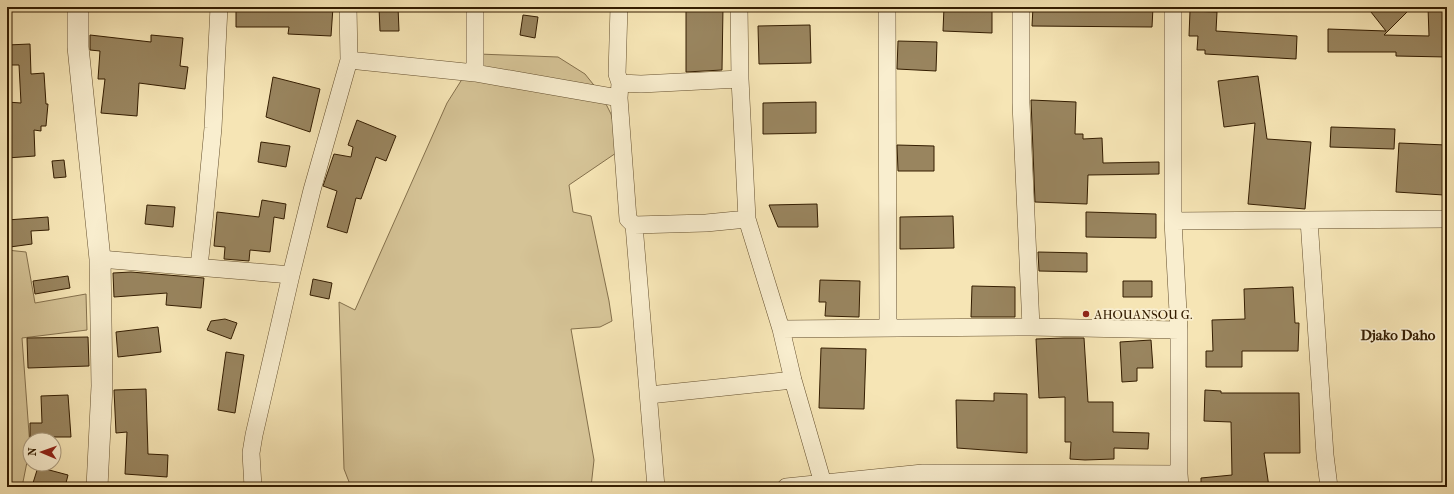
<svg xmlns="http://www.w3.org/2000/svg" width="1454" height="494" font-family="'IM FELL French Canon',serif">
  <rect width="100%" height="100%" fill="#f6e5b5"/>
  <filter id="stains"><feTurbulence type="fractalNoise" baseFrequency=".005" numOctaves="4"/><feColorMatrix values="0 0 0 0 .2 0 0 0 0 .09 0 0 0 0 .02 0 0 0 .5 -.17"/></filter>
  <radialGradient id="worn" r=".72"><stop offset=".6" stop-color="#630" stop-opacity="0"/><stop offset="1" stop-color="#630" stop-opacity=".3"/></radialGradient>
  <path fill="#d5c396" stroke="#84704c" d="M 478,54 L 558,57 L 585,74 L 601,94 L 611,114 L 617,136 L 616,153 L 569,185 L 573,212 L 591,216 L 609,301 L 612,321 L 600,327 L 571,329 L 594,460 L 591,487 L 351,487 L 344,469 L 339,302 L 355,310 L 447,103 Z
    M 7,250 L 26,252 L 35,303 L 86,294 L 87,330 L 22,338 L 30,447 L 22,487 L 7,487 Z"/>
  <path fill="#99855f" stroke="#341d01" d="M 236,7 L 333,7 L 331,36 L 288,34 L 289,27 L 236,27 Z
    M 379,7 L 398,7 L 399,31 L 380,31 Z
    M 686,7 L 723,7 L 722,70 L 686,72 Z
    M 944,7 L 992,7 L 992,33 L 943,31 Z
    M 1033,7 L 1153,7 L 1152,27 L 1032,26 Z
    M 1367,7 L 1412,7 L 1384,35 L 1429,36 L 1428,7 L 1443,7 L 1444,36 L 1447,36 L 1447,57 L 1396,56 L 1396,52 L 1328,52 L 1328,29 L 1386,31 Z
    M 1190,11 L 1217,12 L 1216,31 L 1297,36 L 1296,59 L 1205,54 L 1205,50 L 1197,50 L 1198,36 L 1189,36 Z
    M 523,15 L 538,17 L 535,38 L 520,35 Z
    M 810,25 L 811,63 L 759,64 L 758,26 Z
    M 90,35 L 151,42 L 151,35 L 183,38 L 180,66 L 188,67 L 185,89 L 139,83 L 137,116 L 101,113 L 105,79 L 98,79 L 100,51 L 90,50 Z
    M 898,41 L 937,42 L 936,71 L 897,69 Z
    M 30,44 L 31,74 L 44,73 L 46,104 L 48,104 L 46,126 L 41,126 L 41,131 L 34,130 L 35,156 L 7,158 L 7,102 L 21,103 L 19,65 L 7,65 L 7,45 Z
    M 1258,76 L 1267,139 L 1311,142 L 1305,209 L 1248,204 L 1255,123 L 1224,127 L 1218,81 Z
    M 273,77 L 320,89 L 310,132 L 266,117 Z
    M 1031,100 L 1076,102 L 1075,134 L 1083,134 L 1083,139 L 1102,138 L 1103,163 L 1159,162 L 1159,174 L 1088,175 L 1087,204 L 1035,202 Z
    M 816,102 L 816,133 L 763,134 L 763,103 Z
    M 357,120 L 396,136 L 386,161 L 376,157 L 361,199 L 356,198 L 347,233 L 327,227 L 337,191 L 323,186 L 334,154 L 351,157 L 353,147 L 348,145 Z
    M 1331,127 L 1395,129 L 1394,149 L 1330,147 Z
    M 261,142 L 290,146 L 286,167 L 258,162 Z
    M 1399,143 L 1446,145 L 1444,195 L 1396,192 Z
    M 897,145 L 934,146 L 934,171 L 898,171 Z
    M 64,160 L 66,177 L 54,178 L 52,161 Z
    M 262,200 L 286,204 L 284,219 L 274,217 L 270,252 L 250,250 L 249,261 L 224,259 L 225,247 L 214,246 L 217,212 L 259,217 Z
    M 817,204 L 818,227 L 778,227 L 769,205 Z
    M 147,205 L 175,207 L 173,227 L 145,224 Z
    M 1086,212 L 1156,214 L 1156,238 L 1086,237 Z
    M 953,216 L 954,248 L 900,249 L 900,217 Z
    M 48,217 L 49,230 L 31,231 L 32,244 L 10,247 L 7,220 Z
    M 1038,252 L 1087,253 L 1087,272 L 1039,271 Z
    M 131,272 L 204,278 L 201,308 L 166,305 L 167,293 L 114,297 L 113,273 Z
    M 68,276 L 70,288 L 35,294 L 33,281 Z
    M 313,279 L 332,283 L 329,299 L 310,295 Z
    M 820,280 L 860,281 L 859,317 L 825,316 L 826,302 L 819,302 Z
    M 1123,281 L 1152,281 L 1152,297 L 1123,297 Z
    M 972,286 L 1015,287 L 1015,317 L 971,317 Z
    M 1293,287 L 1295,323 L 1299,323 L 1298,351 L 1242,351 L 1242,367 L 1206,367 L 1206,351 L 1213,351 L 1212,320 L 1245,319 L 1244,289 Z
    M 225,319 L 237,323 L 231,339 L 207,330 L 211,321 Z
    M 158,327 L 161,352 L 118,357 L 116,332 Z
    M 88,337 L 89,366 L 28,368 L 27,338 Z
    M 1064,338 L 1084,338 L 1088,402 L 1113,402 L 1113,432 L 1149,433 L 1148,449 L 1114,448 L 1114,459 L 1085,460 L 1070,459 L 1071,442 L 1065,442 L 1065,397 L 1039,398 L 1036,339 Z
    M 1151,340 L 1153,368 L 1137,368 L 1137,381 L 1122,382 L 1120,342 Z
    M 821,348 L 866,349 L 864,409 L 819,408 Z
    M 226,352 L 244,355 L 235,413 L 218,410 Z
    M 146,389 L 148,454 L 168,455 L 167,477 L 125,474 L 127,432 L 116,433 L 114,390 Z
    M 1205,390 L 1221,391 L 1221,393 L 1299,393 L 1300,453 L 1264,453 L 1269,487 L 1201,487 L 1201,478 L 1232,475 L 1231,422 L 1204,421 Z
    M 994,393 L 1027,394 L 1027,453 L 957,448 L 956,400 L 994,401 Z
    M 68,395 L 71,437 L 30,437 L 30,423 L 42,423 L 41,396 Z
    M 38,467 L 68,475 L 65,487 L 47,487 L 33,483 Z"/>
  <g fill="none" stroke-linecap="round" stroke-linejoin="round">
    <defs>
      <path id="minor" d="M 619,7 L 617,74 L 620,83 L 641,84 L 740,79
        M 739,7 L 740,79 L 747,219 L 781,329 L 793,380 L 824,487
        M 887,7 L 888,328
        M 1021,7 L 1021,103 L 1031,327
        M 1173,7 L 1173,221 L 1179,330 L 1179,474 L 1180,487
        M 349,60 L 475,73 L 475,7
        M 475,73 L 619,98
        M 620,83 L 619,98 L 628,219 L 634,225 L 706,223 L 747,219
        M 1309,220 L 1325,455 L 1329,487
        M 1173,221 L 1447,219
        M 634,225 L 656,487
        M 100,259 L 291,275
        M 199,266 L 204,222 L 213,128 L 219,7
        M 781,329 L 1031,327 L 1179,330
        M 649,395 L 793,380
        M 253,487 L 251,453 L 254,435 L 291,275 L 312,190 L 349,60 L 348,7
        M 786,487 L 923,473 L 1179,474"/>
      <path id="tertiary" d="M 78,7 L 78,47 L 100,259 L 102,386 L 97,487"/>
    </defs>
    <use href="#minor" stroke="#644f2e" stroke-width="18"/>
    <use href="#tertiary" stroke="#644f2e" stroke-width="22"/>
    <use href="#minor" stroke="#f9eecf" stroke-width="17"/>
    <use href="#tertiary" stroke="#f9eecf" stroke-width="21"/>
  </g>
  <circle fill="#8f2418" stroke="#f9eecf" stroke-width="1.5" cx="1086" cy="314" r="4"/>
  <g text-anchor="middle" stroke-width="3.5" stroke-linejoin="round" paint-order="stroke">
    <g font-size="13" fill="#341d01" stroke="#f9eecf" text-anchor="start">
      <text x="1094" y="319">AHOUANSOU G.</text>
    </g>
    <g font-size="15" font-weight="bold" fill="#341d01" stroke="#f9eecf">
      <text x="1398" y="340">Djako Daho</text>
    </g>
  </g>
  <rect width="1454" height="494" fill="none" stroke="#f6e5b5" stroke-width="24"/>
  <rect x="8" y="8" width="1438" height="478" fill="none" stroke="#341d01" stroke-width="2"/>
  <rect x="12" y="12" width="1430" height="470" fill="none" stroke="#341d01"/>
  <g transform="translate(42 452) rotate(272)"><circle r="19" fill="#f9eecf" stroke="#aa9a7d"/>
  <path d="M0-3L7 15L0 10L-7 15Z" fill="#8f2418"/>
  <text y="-6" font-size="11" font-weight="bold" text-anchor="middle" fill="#341d01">N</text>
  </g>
  <rect width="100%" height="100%" filter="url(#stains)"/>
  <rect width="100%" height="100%" fill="url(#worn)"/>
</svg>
